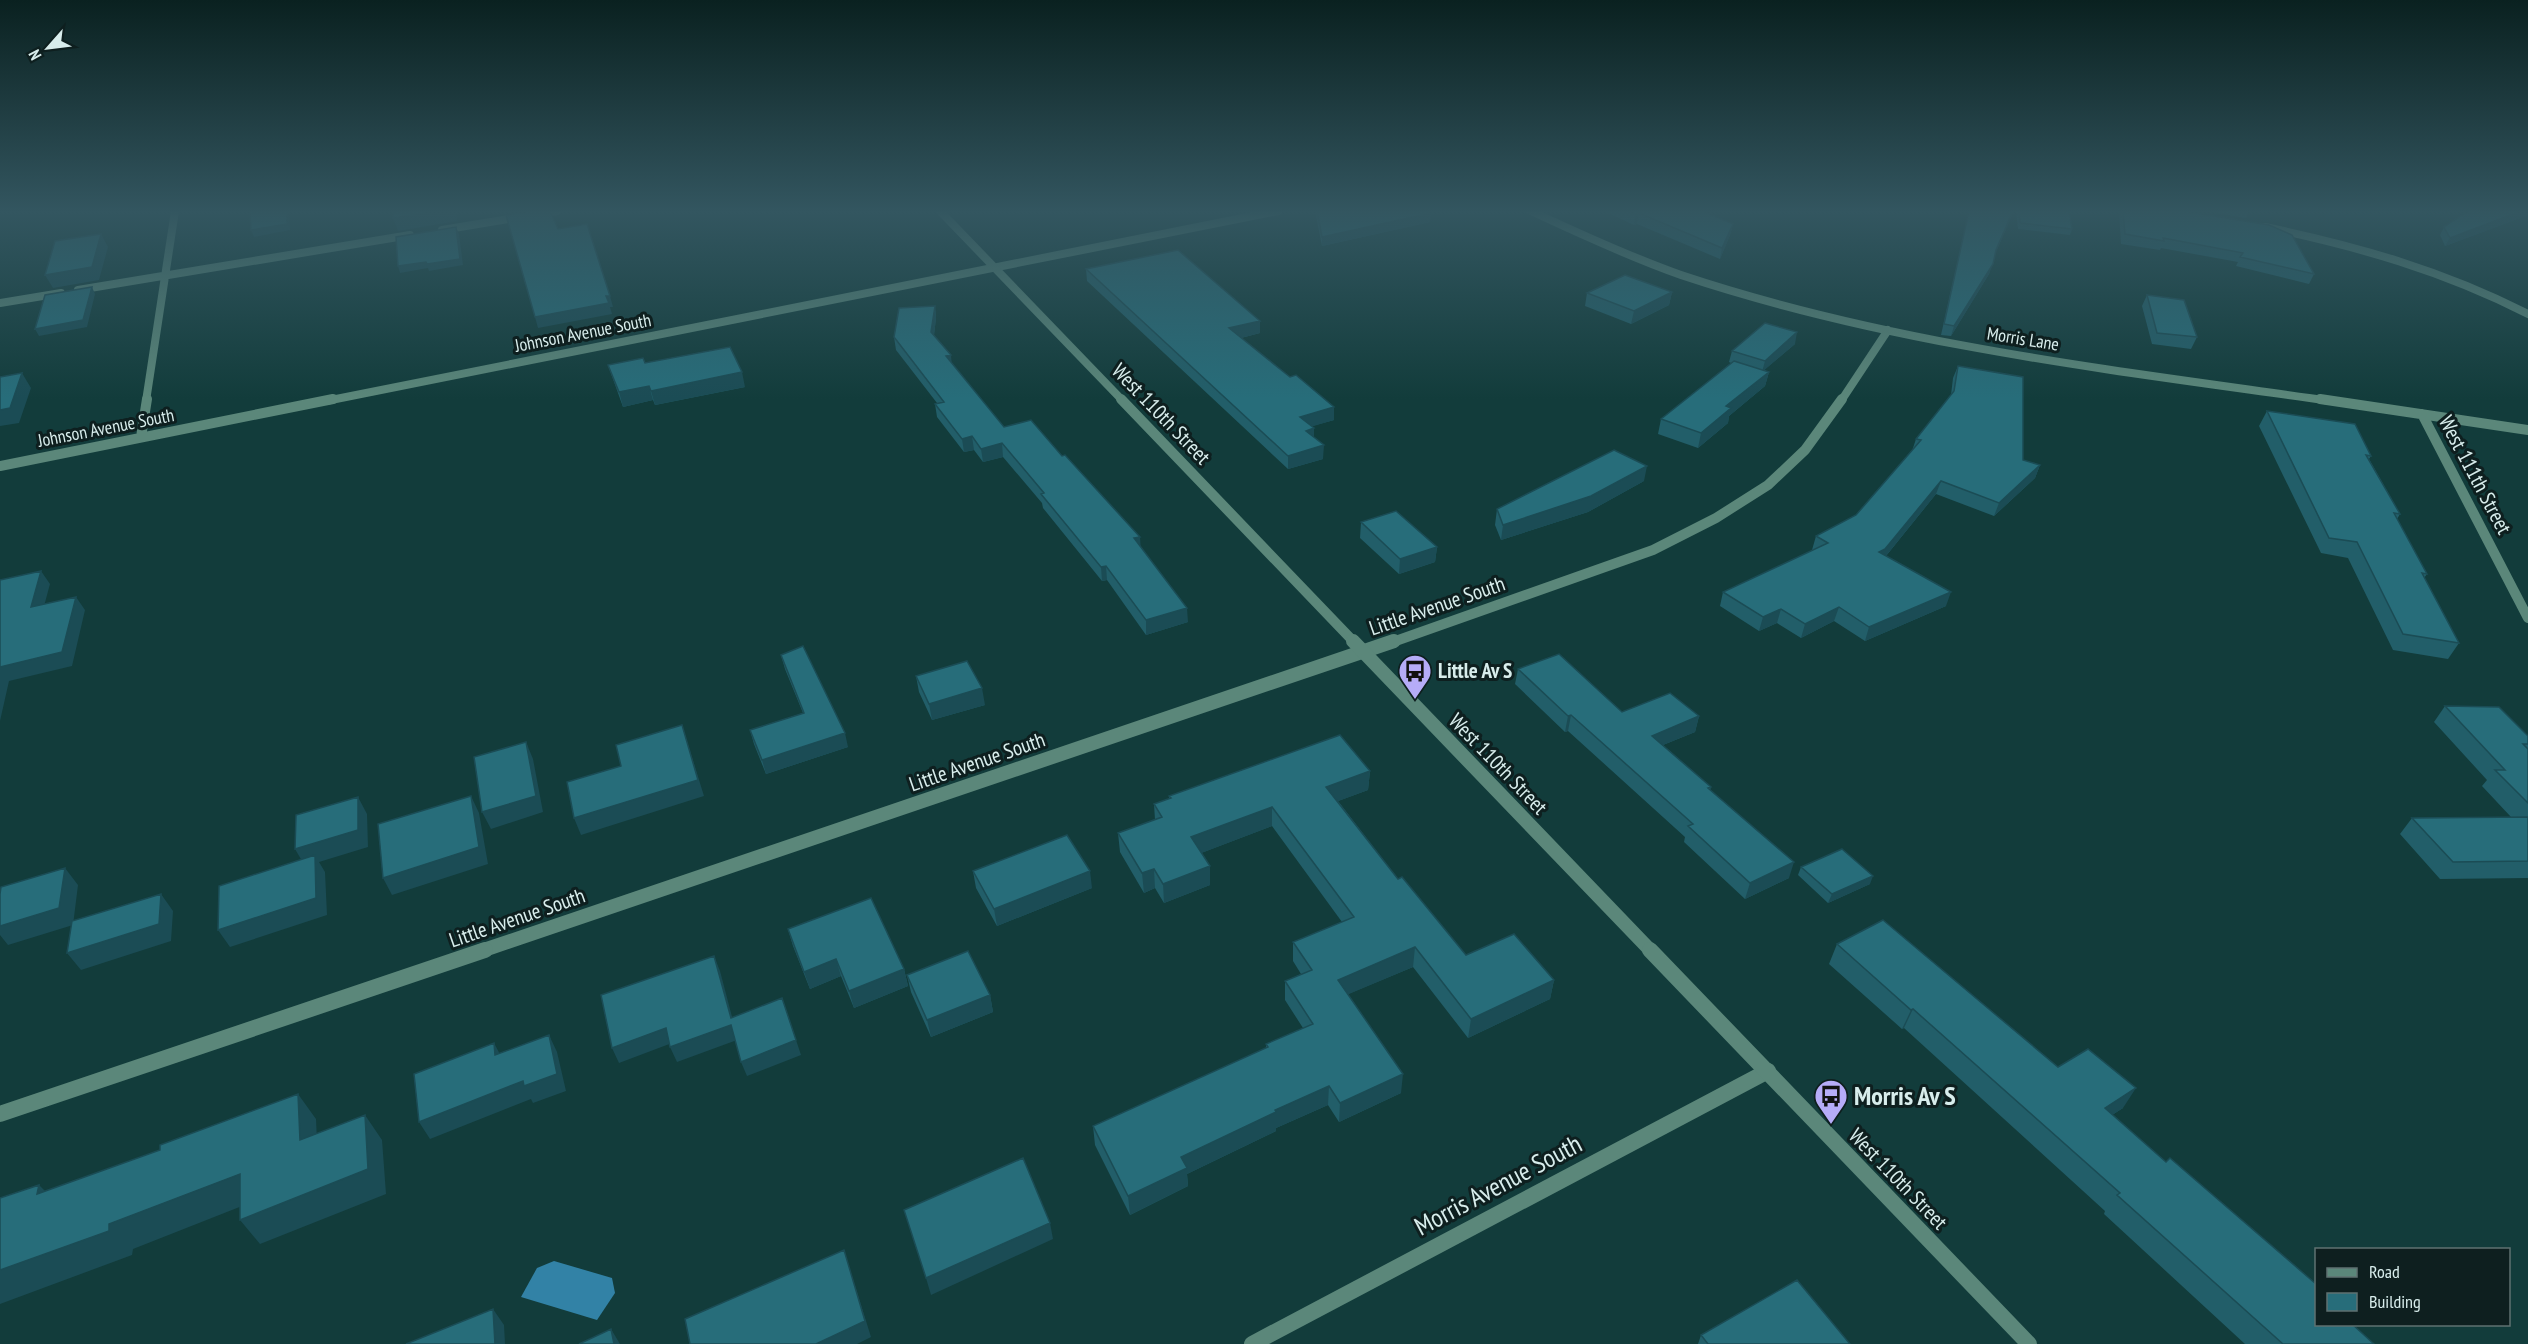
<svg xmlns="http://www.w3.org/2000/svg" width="2528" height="1344" font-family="'PT Sans Narrow',sans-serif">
  <rect width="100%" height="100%" fill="#123c3b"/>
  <path fill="#3282a6" d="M 554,1261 L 612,1278 L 615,1293 L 597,1320 L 521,1297 L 537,1268 Z"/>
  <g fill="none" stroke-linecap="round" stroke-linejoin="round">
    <path stroke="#5b877a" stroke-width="8" d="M 1531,211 C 1580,234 1630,257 1681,275 C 1891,345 2113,370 2331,401
      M 2265,227 C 2357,246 2444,271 2528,314
      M 442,230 L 557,211
      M 78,290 L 410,235
      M 0,303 L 61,293
      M 146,401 L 175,211
      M 326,401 L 1278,211
      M 1841,401 L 1888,330"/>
    <path stroke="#5b877a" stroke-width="10" d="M 2320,399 L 2528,430
      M 2422,414 L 2528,618
      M 141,437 L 147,399
      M 0,466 L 333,399
      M 1390,643 L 1653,550 L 1716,518 L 1768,485 L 1805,450 L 1842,399"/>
    <path stroke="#5b877a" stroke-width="14" d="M 481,951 L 1394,641"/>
    <path stroke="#5b877a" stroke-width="16" d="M 0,1114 L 485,950
      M 1252,1344 L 1768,1071"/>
    <path stroke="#5b877a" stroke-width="8" d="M 940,211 L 1123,401"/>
    <path stroke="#5b877a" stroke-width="10" d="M 1121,399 L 1355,643"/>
    <path stroke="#5b877a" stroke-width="14" d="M 1353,641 L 1651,951"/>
    <path stroke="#5b877a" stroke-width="16" d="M 1650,950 L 2029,1344"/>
  </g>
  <path fill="#225e69" d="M 1315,211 L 1428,211 L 1430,222 L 1322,246 Z
    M 1604,211 L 1703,211 L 1733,224 L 1730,235 L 1720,259 L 1637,224 L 1634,225 Z
    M 1969,211 L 2014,211 L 1995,254 L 1989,274 L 1951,336 L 1941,335 Z
    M 2016,211 L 2069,211 L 2072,229 L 2070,235 L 2018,229 Z
    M 2119,211 L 2183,211 L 2314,274 L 2309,284 L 2236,266 L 2238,262 L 2161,248 L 2160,250 L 2121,244 Z
    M 2205,211 L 2249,211 L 2246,218 Z
    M 2528,211 L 2528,215 L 2445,246 L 2440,235 L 2444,227 Z
    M 1086,269 L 1260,321 L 1260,333 L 1241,338 L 1334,420 L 1312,426 L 1314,437 L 1323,459 L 1288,469 L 1087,281 Z
    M 1672,292 L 1669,305 L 1631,324 L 1585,306 L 1587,293 Z
    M 2147,295 L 2197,337 L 2191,349 L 2152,344 L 2142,306 Z
    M 935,306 L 936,318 L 934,335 L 952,364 L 1004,427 L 1141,547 L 1188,622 L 1146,635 L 1107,580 L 1102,581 L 1043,508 L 1042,503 L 1003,457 L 983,462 L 974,450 L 964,452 L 937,417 L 935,404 L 937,403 L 896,350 L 894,337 Z
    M 1795,344 L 1764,370 L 1769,372 L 1765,386 L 1729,416 L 1728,423 L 1698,448 L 1658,434 L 1661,419 L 1731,363 L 1729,362 L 1732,351 Z
    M 645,363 L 745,387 L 655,405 L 653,400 L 623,407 L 608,365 Z
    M 1958,366 L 2023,460 L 2040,465 L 2035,478 L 1994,516 L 1936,494 L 1886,556 L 1946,606 L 1865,641 L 1834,621 L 1801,638 L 1777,623 L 1759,631 L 1720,606 L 1723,592 L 1813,550 L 1812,550 L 1816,536 L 1856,515 L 1912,451 L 1916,439 L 1951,395 L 1953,378 Z
    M 2267,411 L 2371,456 L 2369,459 L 2400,514 L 2397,519 L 2427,574 L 2424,578 L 2459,643 L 2448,659 L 2393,650 L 2348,558 L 2321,553 L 2259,426 Z
    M 1644,481 L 1588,512 L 1501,540 L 1495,525 L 1497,509 Z
    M 1361,522 L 1437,547 L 1435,562 L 1399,574 L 1360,538 Z
    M 781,655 L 848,747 L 766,774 L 754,744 L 750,730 L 803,713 L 785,669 Z
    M 1518,669 L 1622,712 L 1699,716 L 1695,732 L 1663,745 L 1711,787 L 1710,790 L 1789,878 L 1745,899 L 1684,842 L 1685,837 L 1568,731 L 1565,732 L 1515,684 Z
    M 916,676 L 985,705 L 932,720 L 919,692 Z
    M 2445,706 L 2528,736 L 2528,878 L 2440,879 L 2400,834 L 2412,818 L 2511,817 L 2482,786 L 2487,780 L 2434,722 Z
    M 1370,771 L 1368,790 L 1338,801 L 1398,879 L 1466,955 L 1554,980 L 1550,999 L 1468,1038 L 1413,967 L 1348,994 L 1401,1093 L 1339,1122 L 1328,1105 L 1276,1128 L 1276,1131 L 1187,1174 L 1188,1186 L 1130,1215 L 1095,1145 L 1093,1126 L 1266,1048 L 1266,1044 L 1303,1028 L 1285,1000 L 1285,981 L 1301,974 L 1293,961 L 1293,942 L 1342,922 L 1272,826 L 1201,853 L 1210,866 L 1210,885 L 1164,903 L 1155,888 L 1144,893 L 1120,852 L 1118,833 L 1155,820 L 1154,804 L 1169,799 L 1169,796 Z
    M 1801,867 L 1870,884 L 1828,903 L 1798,875 Z
    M 973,871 L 1092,888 L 997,926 L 976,888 Z
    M 788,929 L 904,969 L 908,986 L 854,1008 L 841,976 L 810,989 L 793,946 Z
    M 1837,944 L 2058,1067 L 2123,1108 L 2112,1115 L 2316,1324 L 2374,1344 L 2245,1344 L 2104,1214 L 2105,1211 L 1904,1028 L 1902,1029 L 1829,964 Z
    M 907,975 L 990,995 L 993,1012 L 931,1037 L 911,992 Z
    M 1701,1335 L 1850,1344 L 1698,1344 Z"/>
  <path fill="#1b4c55" d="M 287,211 L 289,211 L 290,230 L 254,237 L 251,230 Z
    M 438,211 L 456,211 L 457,221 L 398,231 L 393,218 Z
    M 505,211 L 518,211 L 506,213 Z
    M 2521,211 L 2528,211 L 2528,215 L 2445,246 L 2450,238 Z
    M 1431,213 L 1430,222 L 1322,246 L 1322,237 Z
    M 1639,213 L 1637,224 L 1634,225 L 1635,214 Z
    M 1733,224 L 1730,235 L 1720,259 L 1722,248 Z
    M 456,227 L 459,234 L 463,265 L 429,271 L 428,268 L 400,273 L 398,266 Z
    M 101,234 L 108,247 L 99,280 L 53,288 L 45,275 Z
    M 1993,264 L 1989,274 L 1951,336 L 1954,326 Z
    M 92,287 L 95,294 L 87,327 L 39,336 L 35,329 Z
    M 1672,292 L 1669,305 L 1631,324 L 1634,311 Z
    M 606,296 L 610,296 L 613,307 L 610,307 L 612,314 L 538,328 L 535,317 Z
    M 935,306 L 936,318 L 933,344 L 931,332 Z
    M 1260,321 L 1260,333 L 1229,341 L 1229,328 Z
    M 1797,332 L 1795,344 L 1762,372 L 1765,361 Z
    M 951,355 L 952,368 L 946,356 Z
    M 742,372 L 745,387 L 655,405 L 651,391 Z
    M 1769,372 L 1765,386 L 1729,416 L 1728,423 L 1698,448 L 1701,433 L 1726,406 Z
    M 22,373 L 31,388 L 19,423 L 0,426 L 0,410 Z
    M 649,386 L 653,400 L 623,407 L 619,392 Z
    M 1334,407 L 1334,420 L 1300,430 L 1300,417 Z
    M 1314,428 L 1314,442 L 1306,431 Z
    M 972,436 L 974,450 L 964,452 L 962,439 Z
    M 1002,443 L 1003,457 L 983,462 L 981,449 Z
    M 1324,445 L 1323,459 L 1288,469 L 1288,456 Z
    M 2040,465 L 2035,478 L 1994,516 L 1999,503 Z
    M 1647,466 L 1644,481 L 1588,512 L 1501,540 L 1503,525 Z
    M 1941,481 L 1936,494 L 1881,562 L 1879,552 Z
    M 1140,537 L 1141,551 L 1134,538 Z
    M 1437,547 L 1435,562 L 1399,574 L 1400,559 Z
    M 1106,566 L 1107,580 L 1102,581 L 1101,567 Z
    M 41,571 L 50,584 L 40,621 L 31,607 Z
    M 1951,592 L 1946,606 L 1865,641 L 1869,627 Z
    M 76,597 L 85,610 L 72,666 L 9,681 L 0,721 L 0,667 Z
    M 1839,607 L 1834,621 L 1801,638 L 1805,624 Z
    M 1187,608 L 1188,622 L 1146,635 L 1146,620 Z
    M 1781,609 L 1777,623 L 1759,631 L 1763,617 Z
    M 982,688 L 985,705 L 932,720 L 929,704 Z
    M 1571,715 L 1568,731 L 1565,732 L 1568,716 Z
    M 1699,716 L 1695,732 L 1648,751 L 1652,736 Z
    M 682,725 L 704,796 L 581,835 L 574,818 Z
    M 845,733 L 848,747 L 766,774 L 762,760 Z
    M 526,742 L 533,759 L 543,812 L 491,829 L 482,812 Z
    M 1370,771 L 1368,790 L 1325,806 L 1326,787 Z
    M 471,796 L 479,813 L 488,864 L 392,895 L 383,878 Z
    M 358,797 L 367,814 L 368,847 L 319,862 L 325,872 L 327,915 L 230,947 L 218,930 L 305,866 L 295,849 Z
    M 1272,807 L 1272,826 L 1191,857 L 1191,837 Z
    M 1794,862 L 1789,878 L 1745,899 L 1750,883 Z
    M 1210,866 L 1210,885 L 1164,903 L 1163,884 Z
    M 65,868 L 78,885 L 73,925 L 8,945 L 0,935 L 0,926 Z
    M 1154,869 L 1155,888 L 1144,893 L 1142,873 Z
    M 1090,871 L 1092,888 L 997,926 L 994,909 Z
    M 1873,876 L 1870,884 L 1828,903 L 1832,894 Z
    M 161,894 L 173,911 L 171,941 L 81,970 L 67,953 Z
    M 1415,947 L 1413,967 L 1337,999 L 1338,980 Z
    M 714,956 L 720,971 L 736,1032 L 731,1018 Z
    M 836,959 L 841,976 L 810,989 L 804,972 Z
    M 904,969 L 908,986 L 854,1008 L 849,991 Z
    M 1554,980 L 1550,999 L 1468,1038 L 1471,1019 Z
    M 990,995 L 993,1012 L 931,1037 L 927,1020 Z
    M 782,998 L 801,1055 L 747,1076 L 741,1062 Z
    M 1913,1009 L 1904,1028 L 1902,1029 L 1911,1010 Z
    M 731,1025 L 737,1040 L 677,1062 L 670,1047 Z
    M 666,1028 L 672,1043 L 619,1063 L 612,1048 Z
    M 549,1035 L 557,1052 L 566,1091 L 533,1103 L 531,1099 L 430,1139 L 419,1122 Z
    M 494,1043 L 503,1060 L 495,1055 Z
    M 1403,1074 L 1401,1093 L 1339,1122 L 1340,1103 Z
    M 1329,1086 L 1328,1105 L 1276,1128 L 1276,1131 L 1187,1174 L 1188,1186 L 1130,1215 L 1128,1196 L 1181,1157 L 1275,1110 Z
    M 2136,1088 L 2123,1108 L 2092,1128 L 2105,1108 Z
    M 298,1094 L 316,1119 L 318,1164 L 300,1140 Z
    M 365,1115 L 382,1140 L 386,1194 L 260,1244 L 240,1220 Z
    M 240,1174 L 260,1199 L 133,1249 L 132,1255 L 0,1304 L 0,1270 L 109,1224 Z
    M 39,1185 L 63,1209 L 37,1194 Z
    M 1050,1223 L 1053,1239 L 931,1295 L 926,1278 Z
    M 844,1250 L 871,1337 L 857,1344 L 816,1344 Z
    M 493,1309 L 504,1325 L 505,1344 L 495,1344 Z
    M 611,1329 L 620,1344 L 614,1344 Z"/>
  <path fill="#276d7a" stroke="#1b4c55" stroke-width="1.5" d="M 250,211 L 287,211 L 287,224 L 251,230 Z
    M 393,211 L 438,211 L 393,218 Z
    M 532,211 L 550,211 L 558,229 L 587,224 L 610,296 L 606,296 L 609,303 L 535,317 L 506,215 Z
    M 1317,211 L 1428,211 L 1431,213 L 1322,237 Z
    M 1629,211 L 1703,211 L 1733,224 L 1722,248 L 1639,213 L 1635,214 Z
    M 1969,211 L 2013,211 L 1996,250 L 1993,264 L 1954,326 L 1944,324 Z
    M 2019,211 L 2069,211 L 2072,229 L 2020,223 Z
    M 2123,211 L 2183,211 L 2269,225 L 2292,235 L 2314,274 L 2240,257 L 2243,253 L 2163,238 L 2164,241 L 2125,234 Z
    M 2468,211 L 2521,211 L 2450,238 L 2444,227 Z
    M 456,227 L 460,259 L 427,264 L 426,262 L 398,266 L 396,237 Z
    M 101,234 L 92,267 L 45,275 L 55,241 Z
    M 1178,250 L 1260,321 L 1229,328 L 1290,377 L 1296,375 L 1334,407 L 1300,417 L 1314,428 L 1306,431 L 1324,445 L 1288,456 L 1086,269 Z
    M 1625,275 L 1672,292 L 1634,311 L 1587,293 Z
    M 92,287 L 83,320 L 35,329 L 45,295 Z
    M 2147,295 L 2184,300 L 2197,337 L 2157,333 Z
    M 935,306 L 931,332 L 951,355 L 946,356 L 1004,427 L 1031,420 L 1062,456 L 1065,455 L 1140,537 L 1134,538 L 1187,608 L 1146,620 L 1106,566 L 1101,567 L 1041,494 L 1044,493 L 1002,443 L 981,449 L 972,436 L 962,439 L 935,404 L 944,402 L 894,337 L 899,308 Z
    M 1765,323 L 1797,332 L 1765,361 L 1732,351 Z
    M 730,347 L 742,372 L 651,391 L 649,386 L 619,392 L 608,365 L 643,358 L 645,363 Z
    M 1734,361 L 1769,372 L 1726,406 L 1731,408 L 1701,433 L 1661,419 Z
    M 1958,366 L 2023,377 L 2023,460 L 2040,465 L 1999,503 L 1941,481 L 1885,549 L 1879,552 L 1951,592 L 1869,627 L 1839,607 L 1805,624 L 1781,609 L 1763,617 L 1723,592 L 1828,543 L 1816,536 L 1856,515 L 1921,440 L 1916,439 L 1954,391 Z
    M 22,373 L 10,408 L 0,410 L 0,377 Z
    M 2267,411 L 2355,424 L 2371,456 L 2366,455 L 2400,514 L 2394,513 L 2427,574 L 2422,573 L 2459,643 L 2403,634 L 2357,542 L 2329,538 Z
    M 1614,450 L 1647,466 L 1591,496 L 1503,525 L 1497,509 Z
    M 1396,511 L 1437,547 L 1400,559 L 1361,522 Z
    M 41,571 L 31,607 L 76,597 L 62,652 L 0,667 L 0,580 Z
    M 803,646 L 845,733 L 762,760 L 750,730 L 804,713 L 781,655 Z
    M 1559,654 L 1622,712 L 1670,693 L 1699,716 L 1652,736 L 1711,787 L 1708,788 L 1794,862 L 1750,883 L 1688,826 L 1693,824 L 1571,715 L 1568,716 L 1518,669 Z
    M 967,661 L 982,688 L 929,704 L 916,676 Z
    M 2445,706 L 2499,707 L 2528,736 L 2528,744 L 2523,744 L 2528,749 L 2528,803 L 2495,770 L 2505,770 Z
    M 682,725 L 698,780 L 574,818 L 567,782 L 621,766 L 616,745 Z
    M 1340,735 L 1370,771 L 1326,787 L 1398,879 L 1402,877 L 1466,955 L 1514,934 L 1554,980 L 1471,1019 L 1415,947 L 1338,980 L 1403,1074 L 1340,1103 L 1329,1086 L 1275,1110 L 1276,1112 L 1181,1157 L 1187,1168 L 1128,1196 L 1093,1126 L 1268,1047 L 1266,1044 L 1313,1024 L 1285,981 L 1312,970 L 1293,942 L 1354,917 L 1272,807 L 1191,837 L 1210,866 L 1163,884 L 1154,869 L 1142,873 L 1118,833 L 1162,817 L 1154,804 L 1171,798 L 1169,796 Z
    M 526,742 L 536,796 L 482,812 L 474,757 Z
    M 471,796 L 479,847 L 383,878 L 378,824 Z
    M 358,797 L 358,830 L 295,849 L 296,815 Z
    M 2528,817 L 2528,861 L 2453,862 L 2412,818 Z
    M 1067,835 L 1090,871 L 994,909 L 973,871 Z
    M 1842,849 L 1873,876 L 1832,894 L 1801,867 Z
    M 315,855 L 316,898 L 218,930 L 219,886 Z
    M 65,868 L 59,908 L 0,926 L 0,894 L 1,887 Z
    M 161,894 L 159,924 L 67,953 L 72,921 Z
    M 871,898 L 904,969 L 849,991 L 836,959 L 804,972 L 788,929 Z
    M 1883,920 L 2058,1067 L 2088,1049 L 2136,1088 L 2105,1108 L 2166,1162 L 2170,1158 L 2316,1284 L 2316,1324 L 2352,1324 L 2374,1344 L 2283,1344 L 2117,1195 L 2120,1193 L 1913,1009 L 1911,1010 L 1837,944 Z
    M 968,951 L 990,995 L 927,1020 L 907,975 Z
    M 714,956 L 731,1018 L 782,998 L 796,1040 L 741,1062 L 731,1025 L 670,1047 L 666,1028 L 612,1048 L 601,995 Z
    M 549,1035 L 557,1074 L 524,1086 L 523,1081 L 419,1122 L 414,1074 L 494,1043 L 495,1055 Z
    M 298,1094 L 300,1140 L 365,1115 L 368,1169 L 240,1220 L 240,1174 L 109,1224 L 109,1231 L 0,1270 L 0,1198 L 39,1185 L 37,1194 L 160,1150 L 160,1145 Z
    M 1023,1158 L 1050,1223 L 926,1278 L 904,1210 Z
    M 844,1250 L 865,1321 L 816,1344 L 690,1344 L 685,1319 Z
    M 1797,1280 L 1850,1344 L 1708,1344 L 1701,1335 Z
    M 493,1309 L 495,1344 L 406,1344 Z
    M 611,1329 L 614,1344 L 579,1344 Z"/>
  <linearGradient id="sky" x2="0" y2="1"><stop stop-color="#0a2120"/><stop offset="0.53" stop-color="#335660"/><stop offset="1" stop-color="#335660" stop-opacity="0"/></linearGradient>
  <rect width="2528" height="399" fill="url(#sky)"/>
  <defs>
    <symbol id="bus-pin" viewBox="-11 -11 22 30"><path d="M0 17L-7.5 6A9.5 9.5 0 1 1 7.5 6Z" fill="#b6acf8" stroke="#0e1f1f"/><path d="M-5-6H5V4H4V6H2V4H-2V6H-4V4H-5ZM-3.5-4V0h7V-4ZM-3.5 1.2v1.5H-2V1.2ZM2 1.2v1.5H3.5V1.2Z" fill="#111"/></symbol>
  </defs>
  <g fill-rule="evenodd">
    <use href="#bus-pin" x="1396" y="652" width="38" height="52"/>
    <use href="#bus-pin" x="1812" y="1077" width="38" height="52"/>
  </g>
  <g text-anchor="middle" stroke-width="6" stroke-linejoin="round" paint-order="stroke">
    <g font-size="18" fill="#d8edec" stroke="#0e1f1f">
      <text transform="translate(583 333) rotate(-11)" y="6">Johnson Avenue South</text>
      <text transform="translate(2023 339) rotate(9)" y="6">Morris Lane</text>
      <text transform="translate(106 428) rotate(-11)" y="6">Johnson Avenue South</text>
    </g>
    <g font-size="21" fill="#d8edec" stroke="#0e1f1f">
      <text transform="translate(1161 414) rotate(46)" y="7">West 110th Street</text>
      <text transform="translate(2475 475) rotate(62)" y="7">West 111th Street</text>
      <text transform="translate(1437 606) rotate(-19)" y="7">Little Avenue South</text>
      <text transform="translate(977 762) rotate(-19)" y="7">Little Avenue South</text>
      <text transform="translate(1498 764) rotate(46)" y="7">West 110th Street</text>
      <text transform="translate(517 918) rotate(-19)" y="7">Little Avenue South</text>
      <text transform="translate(1898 1179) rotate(46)" y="7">West 110th Street</text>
    </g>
    <g font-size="21" font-weight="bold" fill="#d8edec" stroke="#0e1f1f" text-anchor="start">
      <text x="1438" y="678">Little Av S</text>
    </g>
    <g font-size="26" font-weight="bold" fill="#d8edec" stroke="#0e1f1f" text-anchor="start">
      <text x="1854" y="1105">Morris Av S</text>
    </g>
    <g font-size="26" fill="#d8edec" stroke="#0e1f1f">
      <text transform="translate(1498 1185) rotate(-28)" y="9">Morris Avenue South</text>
    </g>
  </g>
  <rect x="2315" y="1248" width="195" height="78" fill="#0e1f1f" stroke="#5f7171" stroke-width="1.5"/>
  <rect x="2327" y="1268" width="30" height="9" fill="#5b877a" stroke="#5f7171" stroke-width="1.5"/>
  <text x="2369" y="1278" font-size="18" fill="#d8edec">Road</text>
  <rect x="2327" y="1293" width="30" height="18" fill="#276d7a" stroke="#5f7171" stroke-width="1.5"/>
  <text x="2369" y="1308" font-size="18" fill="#d8edec">Building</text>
  <g transform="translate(48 48) rotate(242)" stroke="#0e1f1f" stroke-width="4.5" paint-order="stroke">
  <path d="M0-4.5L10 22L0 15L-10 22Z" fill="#d8edec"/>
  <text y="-9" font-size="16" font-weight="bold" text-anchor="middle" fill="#d8edec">N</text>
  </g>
</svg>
